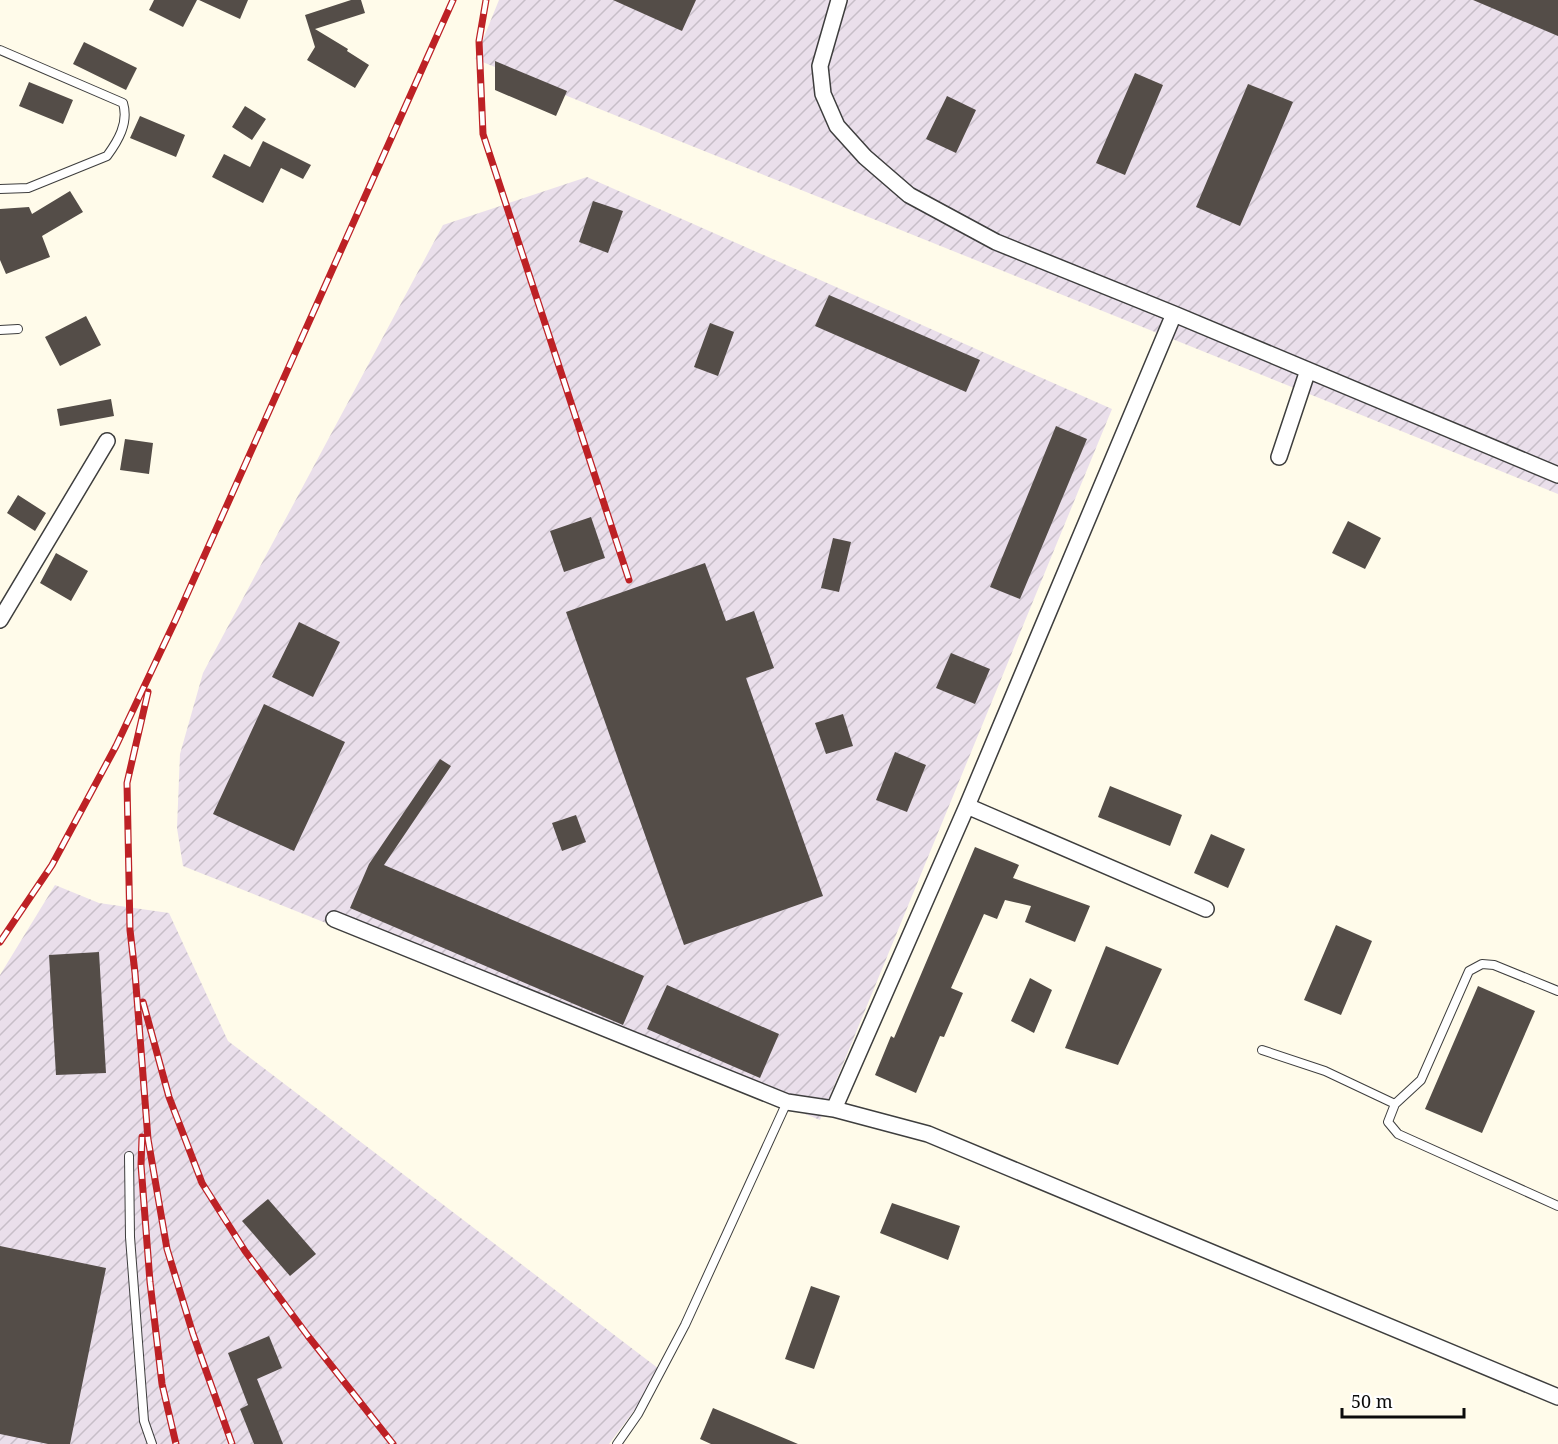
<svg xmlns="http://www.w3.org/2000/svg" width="1558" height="1444" font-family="'Noto Serif',serif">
  <defs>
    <pattern id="industrial-furrows" width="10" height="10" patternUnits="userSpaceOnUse" patternTransform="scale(1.5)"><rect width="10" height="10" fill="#eadfeb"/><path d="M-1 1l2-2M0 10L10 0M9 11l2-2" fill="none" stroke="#c7bec8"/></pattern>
  </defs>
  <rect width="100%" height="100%" fill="#fffbea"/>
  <path fill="url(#industrial-furrows)" d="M 499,0 L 1558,0 L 1558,494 L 475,59 Z
    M 587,177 L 1112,409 L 820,1120 L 183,866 L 177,828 L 180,754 L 203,673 L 443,225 Z
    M 55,885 L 99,903 L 169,913 L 228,1041 L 663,1372 L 609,1444 L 0,1444 L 0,975 Z"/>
  <path fill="#544d48" d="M 154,0 L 197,0 L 183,27 L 149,10 Z
    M 199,0 L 248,0 L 240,19 Z
    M 351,0 L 361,0 L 365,13 L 315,29 L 348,49 L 347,51 L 369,65 L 355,88 L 307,60 L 315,47 L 305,15 Z
    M 613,0 L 696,0 L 682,31 Z
    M 1473,0 L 1558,0 L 1558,36 Z
    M 84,42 L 137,68 L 126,90 L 73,64 Z
    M 495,61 L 567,91 L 556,116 L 495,90 Z
    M 1135,73 L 1163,85 L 1125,175 L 1096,163 Z
    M 29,82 L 73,100 L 63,124 L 19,106 Z
    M 1248,84 L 1293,102 L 1240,226 L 1196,207 Z
    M 947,96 L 976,110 L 956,153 L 926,139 Z
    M 245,106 L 266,119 L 252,140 L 232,127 Z
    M 140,116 L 185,135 L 176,157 L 130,138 Z
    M 263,141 L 311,165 L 303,179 L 281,168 L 263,203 L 212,177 L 224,154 L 250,167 Z
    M 70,191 L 83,212 L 42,236 L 50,257 L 6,274 L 0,260 L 0,209 L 29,207 L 32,214 Z
    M 593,201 L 623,211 L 608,253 L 579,242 Z
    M 829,295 L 980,360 L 966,392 L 815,326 Z
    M 86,316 L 101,345 L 60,366 L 45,337 Z
    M 710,323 L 734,332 L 718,376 L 694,367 Z
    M 111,399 L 114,416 L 60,426 L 57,409 Z
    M 1056,426 L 1087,439 L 1020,599 L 990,587 Z
    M 125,439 L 153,443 L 149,474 L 120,470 Z
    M 18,495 L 46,513 L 35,531 L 7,513 Z
    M 591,517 L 605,558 L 564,572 L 550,531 Z
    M 1348,521 L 1381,538 L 1365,569 L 1332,553 Z
    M 833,538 L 851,542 L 839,592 L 821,588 Z
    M 56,553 L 88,571 L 71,601 L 40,583 Z
    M 705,563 L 726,621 L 754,611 L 774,668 L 746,678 L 823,896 L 684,945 L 566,612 Z
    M 299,622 L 340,642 L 313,697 L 272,677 Z
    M 951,653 L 990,669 L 975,704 L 936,688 Z
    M 264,704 L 345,742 L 294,851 L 213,814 Z
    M 843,714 L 853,746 L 826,754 L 815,723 Z
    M 895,752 L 926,765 L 907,812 L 876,800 Z
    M 440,759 L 451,766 L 384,865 L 644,976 L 623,1025 L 350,908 L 369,864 Z
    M 1110,786 L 1182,815 L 1170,846 L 1098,817 Z
    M 576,815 L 586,842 L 562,851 L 552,823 Z
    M 1211,834 L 1245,849 L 1228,888 L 1194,873 Z
    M 975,847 L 1019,865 L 1013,878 L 1090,906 L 1075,942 L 1025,922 L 1031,906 L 1005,900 L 997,919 L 984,914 L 951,988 L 963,993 L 944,1037 L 940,1036 L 916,1093 L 875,1075 L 891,1036 L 894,1038 Z
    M 1336,925 L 1372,941 L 1341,1015 L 1304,1000 Z
    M 1106,946 L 1162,969 L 1118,1065 L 1065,1048 Z
    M 99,952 L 106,1073 L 56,1075 L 49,955 Z
    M 1030,978 L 1052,990 L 1034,1033 L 1011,1021 Z
    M 667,985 L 779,1034 L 760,1078 L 647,1029 Z
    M 1478,986 L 1535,1011 L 1482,1133 L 1425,1109 Z
    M 268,1199 L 316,1254 L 290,1276 L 242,1221 Z
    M 892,1203 L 960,1226 L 948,1260 L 880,1233 Z
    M 0,1246 L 106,1268 L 70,1444 L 48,1444 L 0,1434 Z
    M 811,1286 L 840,1296 L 814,1369 L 785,1359 Z
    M 269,1336 L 282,1368 L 257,1379 L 283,1444 L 254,1444 L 240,1409 L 248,1405 L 228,1353 Z
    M 713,1408 L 798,1444 L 711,1444 L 700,1439 Z"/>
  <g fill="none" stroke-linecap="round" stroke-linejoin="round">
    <defs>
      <path id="lane" d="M 0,50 L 123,103 C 129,123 118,141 107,156 L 28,188 L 0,189
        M 0,330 L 18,329
        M 1558,991 L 1494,965 L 1482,964 L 1469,971 L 1421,1080 L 1395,1104 L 1388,1122 L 1398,1134 L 1558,1206
        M 1262,1050 L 1325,1071 L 1395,1104
        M 129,1156 L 130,1237 L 144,1421 L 152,1444
        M 617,1444 L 638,1414 L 685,1325 L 787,1102"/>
      <path id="street" d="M 839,0 L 820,66 L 823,94 L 837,126 L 865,157 L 909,195 L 996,242 L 1174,314 L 1558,475
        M 1279,457 L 1308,370
        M 0,620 L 107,441
        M 967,806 L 1206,909
        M 334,919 L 787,1102 L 834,1109 L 967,806 L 1174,314
        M 834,1109 L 928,1134 L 1558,1397"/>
    </defs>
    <use href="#lane" stroke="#3e3e3e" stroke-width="10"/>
    <use href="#street" stroke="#3e3e3e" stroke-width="18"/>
    <use href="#lane" stroke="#fff" stroke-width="8"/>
    <use href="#street" stroke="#fff" stroke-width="15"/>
    <defs>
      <path id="rail" d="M 486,0 L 479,41 L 483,134 L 629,580
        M 148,692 L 127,783 L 130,930 L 135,973 L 148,1139 L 167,1249 L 193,1334 L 232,1444
        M 0,942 L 52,865 L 116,746 L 176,619 L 453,0
        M 143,1002 L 169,1097 L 202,1183 L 245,1251 L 308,1336 L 393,1444
        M 142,1137 L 141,1165 L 150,1282 L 162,1384 L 176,1444"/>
    </defs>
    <use href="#rail" stroke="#bd2125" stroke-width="7"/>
    <use href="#rail" stroke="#fff" stroke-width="4.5" stroke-dasharray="14" stroke-linecap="butt"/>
  </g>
  <path d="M1342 1408v9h122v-9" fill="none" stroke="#0b0b0b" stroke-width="3"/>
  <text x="1351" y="1408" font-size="18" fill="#0b0b0b" stroke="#ffffff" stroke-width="4.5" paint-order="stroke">50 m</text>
</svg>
